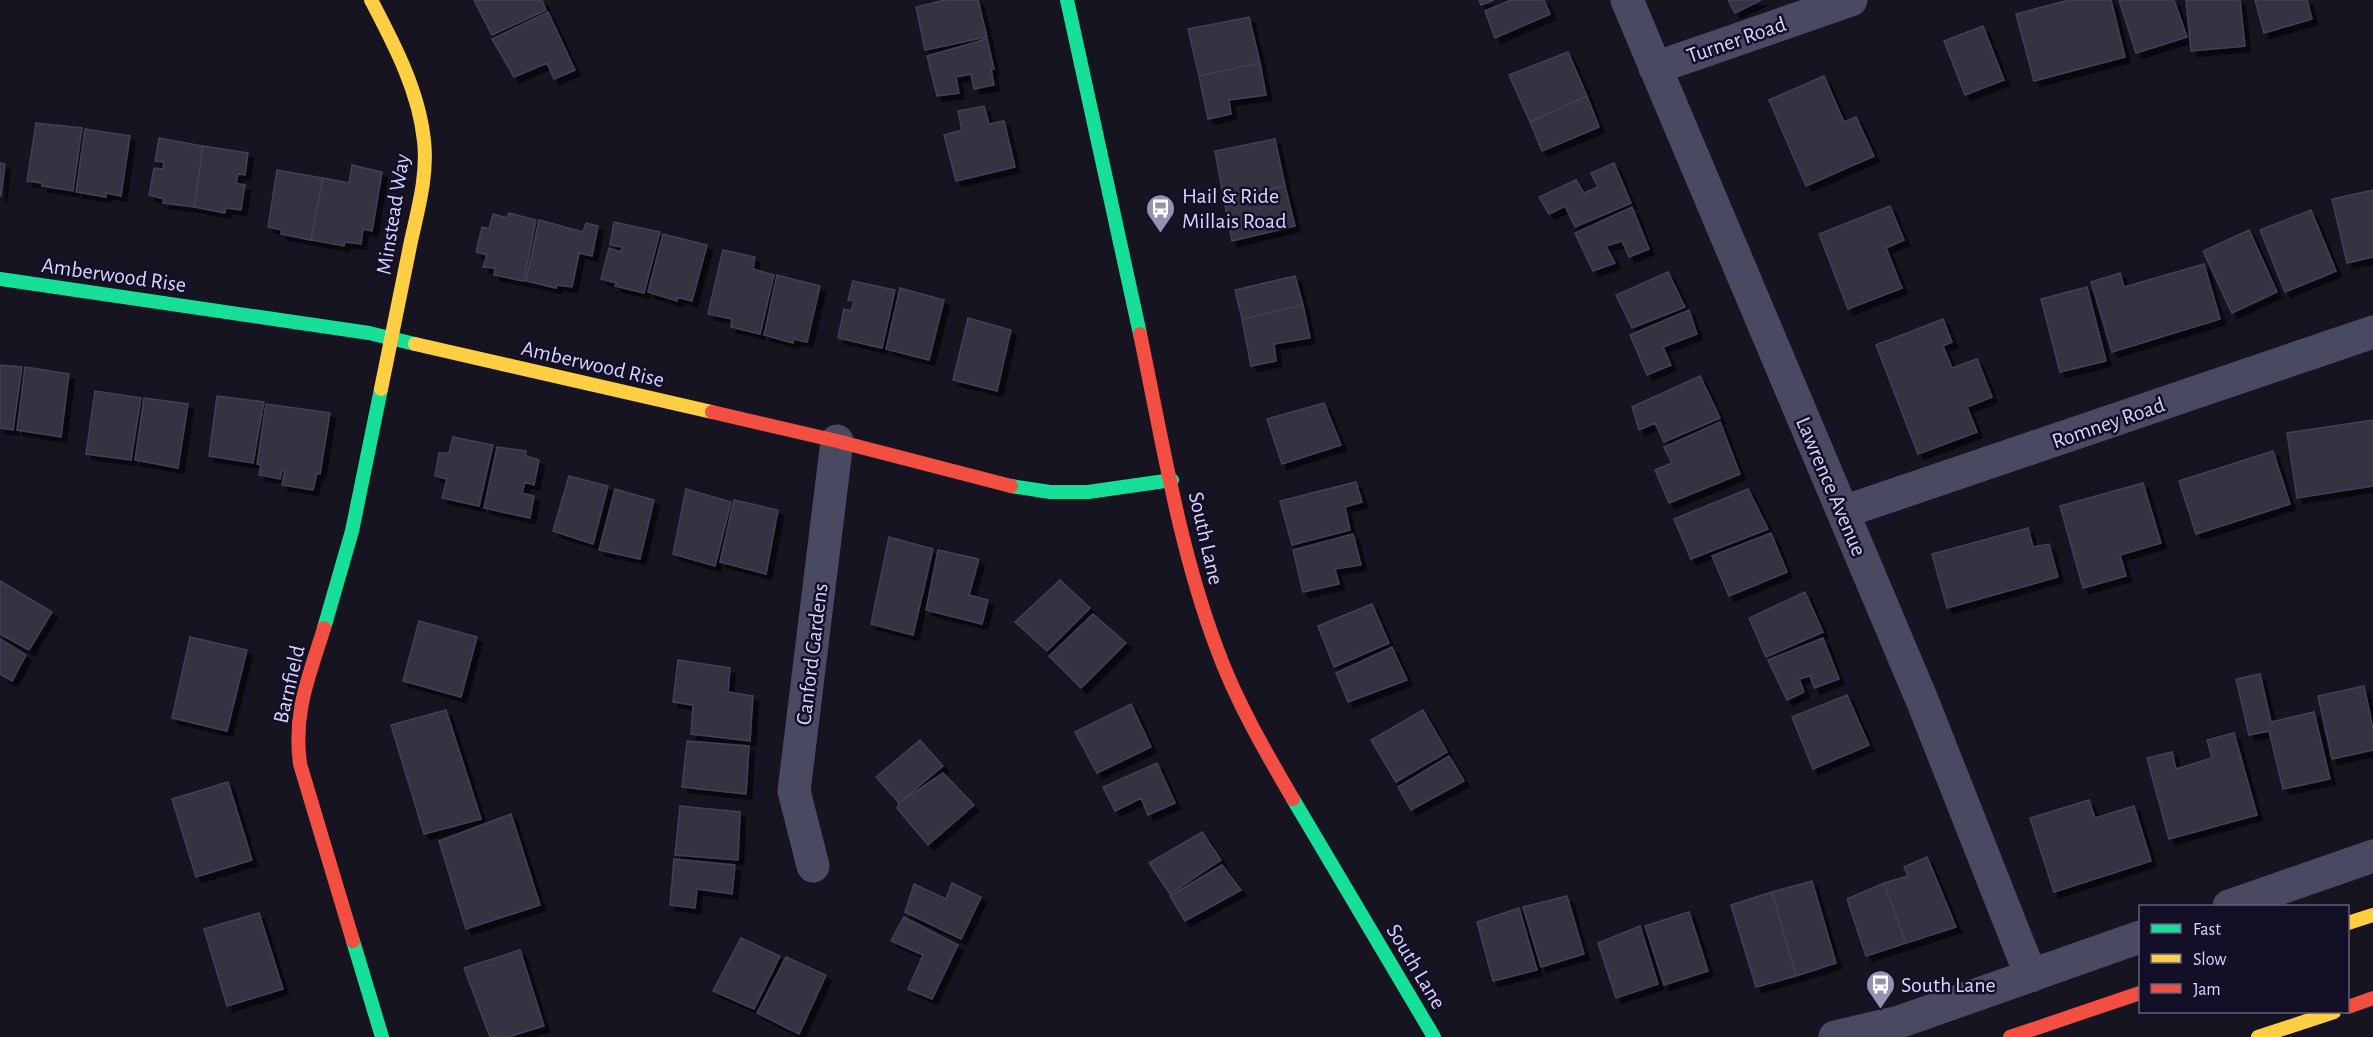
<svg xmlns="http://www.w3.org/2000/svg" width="2373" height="1037" font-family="'Alegreya Sans',sans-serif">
  <defs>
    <filter id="shadow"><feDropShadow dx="5.5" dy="5.5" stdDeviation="0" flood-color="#0009"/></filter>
  </defs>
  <rect width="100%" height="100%" fill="#161421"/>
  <path fill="#343243" stroke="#433f54" stroke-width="1.5" filter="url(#shadow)" d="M 474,0 L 542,0 L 546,10 L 492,35 Z
    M 945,0 L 978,0 L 987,37 L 925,50 L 916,7 Z
    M 1479,0 L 1494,0 L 1481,5 Z
    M 1511,0 L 1544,0 L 1550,14 L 1495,38 L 1485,11 Z
    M 1728,0 L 1761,0 L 1735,13 Z
    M 2069,0 L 2111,0 L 2125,57 L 2034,81 L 2016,14 Z
    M 2119,0 L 2174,0 L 2187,37 L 2136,53 Z
    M 2186,0 L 2240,0 L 2245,46 L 2191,51 Z
    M 2255,0 L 2307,0 L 2312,19 L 2264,33 Z
    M 548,12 L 575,70 L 554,79 L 547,63 L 514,77 L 492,39 Z
    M 1249,17 L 1260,63 L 1199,76 L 1188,29 Z
    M 1983,26 L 2004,80 L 1965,95 L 1944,41 Z
    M 987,39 L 994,69 L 991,69 L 994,85 L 974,89 L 971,74 L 956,77 L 959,93 L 937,96 L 927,56 Z
    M 1568,52 L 1587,96 L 1530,122 L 1509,75 Z
    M 1260,63 L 1266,95 L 1229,100 L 1231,114 L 1208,119 L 1199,76 Z
    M 1824,76 L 1844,122 L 1856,117 L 1874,156 L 1806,186 L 1769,100 Z
    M 1587,96 L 1599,127 L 1542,151 L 1530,122 Z
    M 984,106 L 989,124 L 1004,121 L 1015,167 L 956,181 L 944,135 L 962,130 L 958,111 Z
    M 36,123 L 82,128 L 73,191 L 42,186 L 42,183 L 27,181 Z
    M 85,129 L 130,136 L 121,196 L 106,193 L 106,197 L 76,192 Z
    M 159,138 L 203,146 L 194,207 L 163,203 L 164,199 L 149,195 L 154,168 L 163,169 L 164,162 L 155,161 Z
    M 1275,139 L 1285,186 L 1224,200 L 1215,151 Z
    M 203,146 L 248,153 L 245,175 L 238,174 L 236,183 L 245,185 L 241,210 L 226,208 L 225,213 L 194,207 Z
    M 0,163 L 5,164 L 1,196 L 0,196 Z
    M 1614,163 L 1631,203 L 1575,227 L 1565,206 L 1549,214 L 1539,197 L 1576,180 L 1584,193 L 1598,187 L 1591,173 Z
    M 352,165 L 382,172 L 372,231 L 363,229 L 361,244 L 345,242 L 344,246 L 311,240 L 323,178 L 349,183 Z
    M 277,170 L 323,178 L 311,240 L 281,234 L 282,230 L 268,227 Z
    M 1285,186 L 1295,226 L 1232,241 L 1224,200 Z
    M 2373,190 L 2373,257 L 2347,263 L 2332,199 Z
    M 1890,206 L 1904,240 L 1886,248 L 1902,288 L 1848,309 L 1819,234 Z
    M 1632,207 L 1649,249 L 1629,257 L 1622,241 L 1606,246 L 1615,263 L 1593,271 L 1575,233 Z
    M 2311,210 L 2336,271 L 2285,292 L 2260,230 Z
    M 509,213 L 536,220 L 524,281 L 494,275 L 495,268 L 483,267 L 487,255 L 476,252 L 482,227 L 489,229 L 493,214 L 507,218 Z
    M 539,220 L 583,232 L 586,223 L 598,226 L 592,256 L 579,253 L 572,287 L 557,285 L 556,288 L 526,281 Z
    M 614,222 L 660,232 L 644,293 L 615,286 L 617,283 L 601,279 L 609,248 L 621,252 L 622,247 L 610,245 Z
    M 2249,230 L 2277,292 L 2232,313 L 2203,251 Z
    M 663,234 L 707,245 L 692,301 L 677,297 L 677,301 L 648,292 Z
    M 723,250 L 755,257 L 753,269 L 774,275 L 760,334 L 731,327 L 732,319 L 708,314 Z
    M 2204,264 L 2220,319 L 2112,352 L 2091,282 L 2120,273 L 2124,287 Z
    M 1668,272 L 1685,307 L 1632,328 L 1616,295 Z
    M 777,275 L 820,286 L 807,342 L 794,339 L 793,343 L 764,335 Z
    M 1295,276 L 1303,305 L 1242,319 L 1235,290 Z
    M 853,281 L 895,290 L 882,348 L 838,338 L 844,309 L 851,311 L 854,301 L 848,300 Z
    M 2087,287 L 2106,361 L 2060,372 L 2041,299 Z
    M 900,288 L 944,300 L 929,360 L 886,349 Z
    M 1303,305 L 1310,338 L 1274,344 L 1276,361 L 1251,366 L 1242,319 Z
    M 1689,310 L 1697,334 L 1663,347 L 1671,365 L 1647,375 L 1630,335 Z
    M 968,318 L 1011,330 L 997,391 L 953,380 Z
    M 1943,319 L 1952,342 L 1943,346 L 1952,368 L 1977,359 L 1992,397 L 1967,407 L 1977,432 L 1918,454 L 1876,345 Z
    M 0,365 L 22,367 L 13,430 L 0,428 Z
    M 25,367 L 69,374 L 61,437 L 17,430 Z
    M 1700,376 L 1720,418 L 1664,442 L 1655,423 L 1639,430 L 1632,407 Z
    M 95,391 L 141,398 L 131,460 L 86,454 Z
    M 217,396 L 264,402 L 253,463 L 209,456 Z
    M 144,398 L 188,404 L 178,468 L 135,460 Z
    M 1324,403 L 1341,445 L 1282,464 L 1267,419 Z
    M 266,404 L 330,413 L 320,474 L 317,473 L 313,490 L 282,485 L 285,470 L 282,470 L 280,479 L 259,475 L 261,465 L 257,464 Z
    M 2373,420 L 2373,486 L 2297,498 L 2287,433 Z
    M 1720,422 L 1740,474 L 1669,503 L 1655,470 L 1672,463 L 1664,447 Z
    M 453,437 L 493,445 L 479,506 L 442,498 L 447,479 L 435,476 L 439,453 L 449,453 Z
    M 497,447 L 526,451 L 526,456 L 539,460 L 534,485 L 525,482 L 522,493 L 534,496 L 530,518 L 484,508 Z
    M 2273,451 L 2290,504 L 2196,534 L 2179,481 Z
    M 569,476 L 608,486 L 593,544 L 553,531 Z
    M 1356,482 L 1362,502 L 1345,507 L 1350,530 L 1292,545 L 1280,501 Z
    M 2143,483 L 2161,543 L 2120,555 L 2126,576 L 2083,588 L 2060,506 Z
    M 615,489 L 654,500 L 640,559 L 599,550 Z
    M 686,489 L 731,502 L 715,566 L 673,554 Z
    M 1748,489 L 1768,529 L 1691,559 L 1674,519 Z
    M 734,500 L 778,510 L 766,574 L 720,562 Z
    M 2028,528 L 2033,547 L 2049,544 L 2058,577 L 1947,608 L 1932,554 Z
    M 1771,533 L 1787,572 L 1729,596 L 1712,556 Z
    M 1353,534 L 1361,565 L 1335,569 L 1339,584 L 1303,592 L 1293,550 Z
    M 889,537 L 933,549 L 913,635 L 871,624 Z
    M 938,550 L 979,559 L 969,595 L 988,600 L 982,624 L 926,610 Z
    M 1060,580 L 1090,608 L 1047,651 L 1015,622 Z
    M 0,581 L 52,612 L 29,650 L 0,634 Z
    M 1805,592 L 1823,632 L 1766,657 L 1749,618 Z
    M 1372,604 L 1389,643 L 1334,667 L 1318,626 Z
    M 1093,614 L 1126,643 L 1081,688 L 1049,656 Z
    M 419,621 L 477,637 L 461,697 L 403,681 Z
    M 190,637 L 247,650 L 227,731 L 172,718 Z
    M 1823,638 L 1839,679 L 1814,688 L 1810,676 L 1799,679 L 1804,692 L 1787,700 L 1768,660 Z
    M 0,639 L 26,655 L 12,681 L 0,674 Z
    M 1392,647 L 1407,680 L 1348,702 L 1336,673 Z
    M 678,660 L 730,668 L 728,692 L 753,696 L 750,741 L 691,734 L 693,705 L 673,702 Z
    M 2260,674 L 2271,722 L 2314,712 L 2330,779 L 2283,789 L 2269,731 L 2249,735 L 2236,679 Z
    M 2364,686 L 2373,729 L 2373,750 L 2332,759 L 2318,696 Z
    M 1847,695 L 1869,745 L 1813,769 L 1792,717 Z
    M 1131,704 L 1151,747 L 1097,773 L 1075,732 Z
    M 446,710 L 481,819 L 424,834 L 391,725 Z
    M 1423,710 L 1447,752 L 1396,782 L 1371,740 Z
    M 2234,733 L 2257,815 L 2169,839 L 2147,758 L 2172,752 L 2176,769 L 2212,758 L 2207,740 Z
    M 920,740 L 943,766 L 899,803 L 876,777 Z
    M 687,741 L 749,746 L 746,794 L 682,787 Z
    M 1449,756 L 1464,781 L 1411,810 L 1398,787 Z
    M 1157,763 L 1175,803 L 1148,815 L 1141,798 L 1115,811 L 1103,787 Z
    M 943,773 L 974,805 L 928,845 L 897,808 L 899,803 Z
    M 228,782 L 252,860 L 196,877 L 172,799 Z
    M 2089,800 L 2095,818 L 2134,806 L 2151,861 L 2054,892 L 2030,818 Z
    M 680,806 L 740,812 L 738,860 L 675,855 Z
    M 511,814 L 540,905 L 466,929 L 439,841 Z
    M 1202,832 L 1221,860 L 1170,894 L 1149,863 Z
    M 1927,857 L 1956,927 L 1906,943 L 1884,883 L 1908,876 L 1904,867 Z
    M 674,859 L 735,865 L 732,894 L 697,889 L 695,908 L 670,905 Z
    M 1222,865 L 1241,890 L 1185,921 L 1170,896 Z
    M 1812,881 L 1836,963 L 1796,976 L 1772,892 Z
    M 952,883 L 981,897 L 961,939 L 905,912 L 914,884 L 946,899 Z
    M 1884,883 L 1906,943 L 1866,956 L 1847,899 Z
    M 1772,892 L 1796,976 L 1756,987 L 1731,905 Z
    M 1567,896 L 1584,954 L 1541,967 L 1523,907 Z
    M 1519,908 L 1537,970 L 1493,981 L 1477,922 Z
    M 1689,912 L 1708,971 L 1664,985 L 1645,926 Z
    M 259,913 L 283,989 L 227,1006 L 204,929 Z
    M 904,917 L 958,945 L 932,999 L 908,989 L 923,955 L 891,941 Z
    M 1640,926 L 1658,984 L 1616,998 L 1598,943 Z
    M 741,938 L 780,956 L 754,1009 L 713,991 Z
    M 520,950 L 544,1026 L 508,1037 L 490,1037 L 464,968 Z
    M 786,957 L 826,975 L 799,1034 L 757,1013 Z"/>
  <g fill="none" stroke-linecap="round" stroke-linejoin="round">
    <path stroke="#4a4962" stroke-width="33" d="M 1627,0 L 1922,700 L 2031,976
      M 1655,68 L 1851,0
      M 1843,512 L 2373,332
      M 813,866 L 794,791 L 837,441
      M 2229,906 L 2373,856
      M 1835,1037 L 1899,1022 L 2140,937"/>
    <path stroke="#16e098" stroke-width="14" d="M 1067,0 L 1140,334
      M 0,279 L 369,333 L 415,344
      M 1011,486 L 1050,492 L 1088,492 L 1172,480
      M 324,628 L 352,531 L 381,389
      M 1293,799 L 1434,1037
      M 353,941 L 382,1037"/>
    <path stroke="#ffcf43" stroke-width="14" d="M 371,0 C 394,44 419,91 424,141 C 428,174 418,209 411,241 C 401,290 391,340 381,389
      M 415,344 L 712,412
      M 2348,923 L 2373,915
      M 2258,1037 L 2334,1012"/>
    <path stroke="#f24e42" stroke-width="14" d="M 1140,334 C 1162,439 1179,548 1217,649 C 1236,701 1265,751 1293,799
      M 712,412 L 837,441 L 1011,486
      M 324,628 C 309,677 293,712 300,764 L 353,941
      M 2348,1007 L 2373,998
      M 2010,1037 L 2140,993"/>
  </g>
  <defs>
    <symbol id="bus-pin" viewBox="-11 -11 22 30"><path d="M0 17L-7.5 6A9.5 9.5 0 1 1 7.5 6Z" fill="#9591b1" stroke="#130f26"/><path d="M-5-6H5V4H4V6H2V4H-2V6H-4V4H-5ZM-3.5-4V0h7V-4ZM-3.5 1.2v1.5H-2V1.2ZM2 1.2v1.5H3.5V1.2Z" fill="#fff"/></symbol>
  </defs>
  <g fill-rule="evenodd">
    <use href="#bus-pin" x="1144" y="192" width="33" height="45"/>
    <use href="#bus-pin" x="1864" y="968" width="33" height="45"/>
  </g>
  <g text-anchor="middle" stroke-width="5" stroke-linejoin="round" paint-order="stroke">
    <g font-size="22" fill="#d9d4ff" stroke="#130f26">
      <text transform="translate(1736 39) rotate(-19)" y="8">Turner Road</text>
      <text transform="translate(392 214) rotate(-81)" y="8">Minstead Way</text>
      <text transform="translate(114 274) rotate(8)" y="8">Amberwood Rise</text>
      <text transform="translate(593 363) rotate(13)" y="8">Amberwood Rise</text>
      <text transform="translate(2108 422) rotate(-19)" y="8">Romney Road</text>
      <text transform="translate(1832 486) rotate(67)" y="8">Lawrence Avenue</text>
      <text transform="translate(1207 538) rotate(77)" y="8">South Lane</text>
      <text transform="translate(811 654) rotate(-83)" y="8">Canford Gardens</text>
      <text transform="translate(288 684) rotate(-77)" y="8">Barnfield</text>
      <text transform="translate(1417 966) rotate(59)" y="8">South Lane</text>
    </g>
    <g font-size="22" fill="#d9d4ff" stroke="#130f26" text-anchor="start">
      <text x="1182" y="203">Hail &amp; Ride<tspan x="1182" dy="25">Millais Road</tspan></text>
      <text x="1901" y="992">South Lane</text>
    </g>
  </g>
  <rect x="2139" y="905" width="210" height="108" fill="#130f26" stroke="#625e7d" stroke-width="1.5"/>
  <rect x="2151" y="924" width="30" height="9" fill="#16e098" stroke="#625e7d" stroke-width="1.5"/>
  <text x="2193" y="935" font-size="18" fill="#d9d4ff">Fast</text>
  <rect x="2151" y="954" width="30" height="9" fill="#ffcf43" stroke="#625e7d" stroke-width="1.5"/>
  <text x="2193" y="965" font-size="18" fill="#d9d4ff">Slow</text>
  <rect x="2151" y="984" width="30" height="9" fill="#f24e42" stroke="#625e7d" stroke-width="1.5"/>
  <text x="2193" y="995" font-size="18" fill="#d9d4ff">Jam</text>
</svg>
